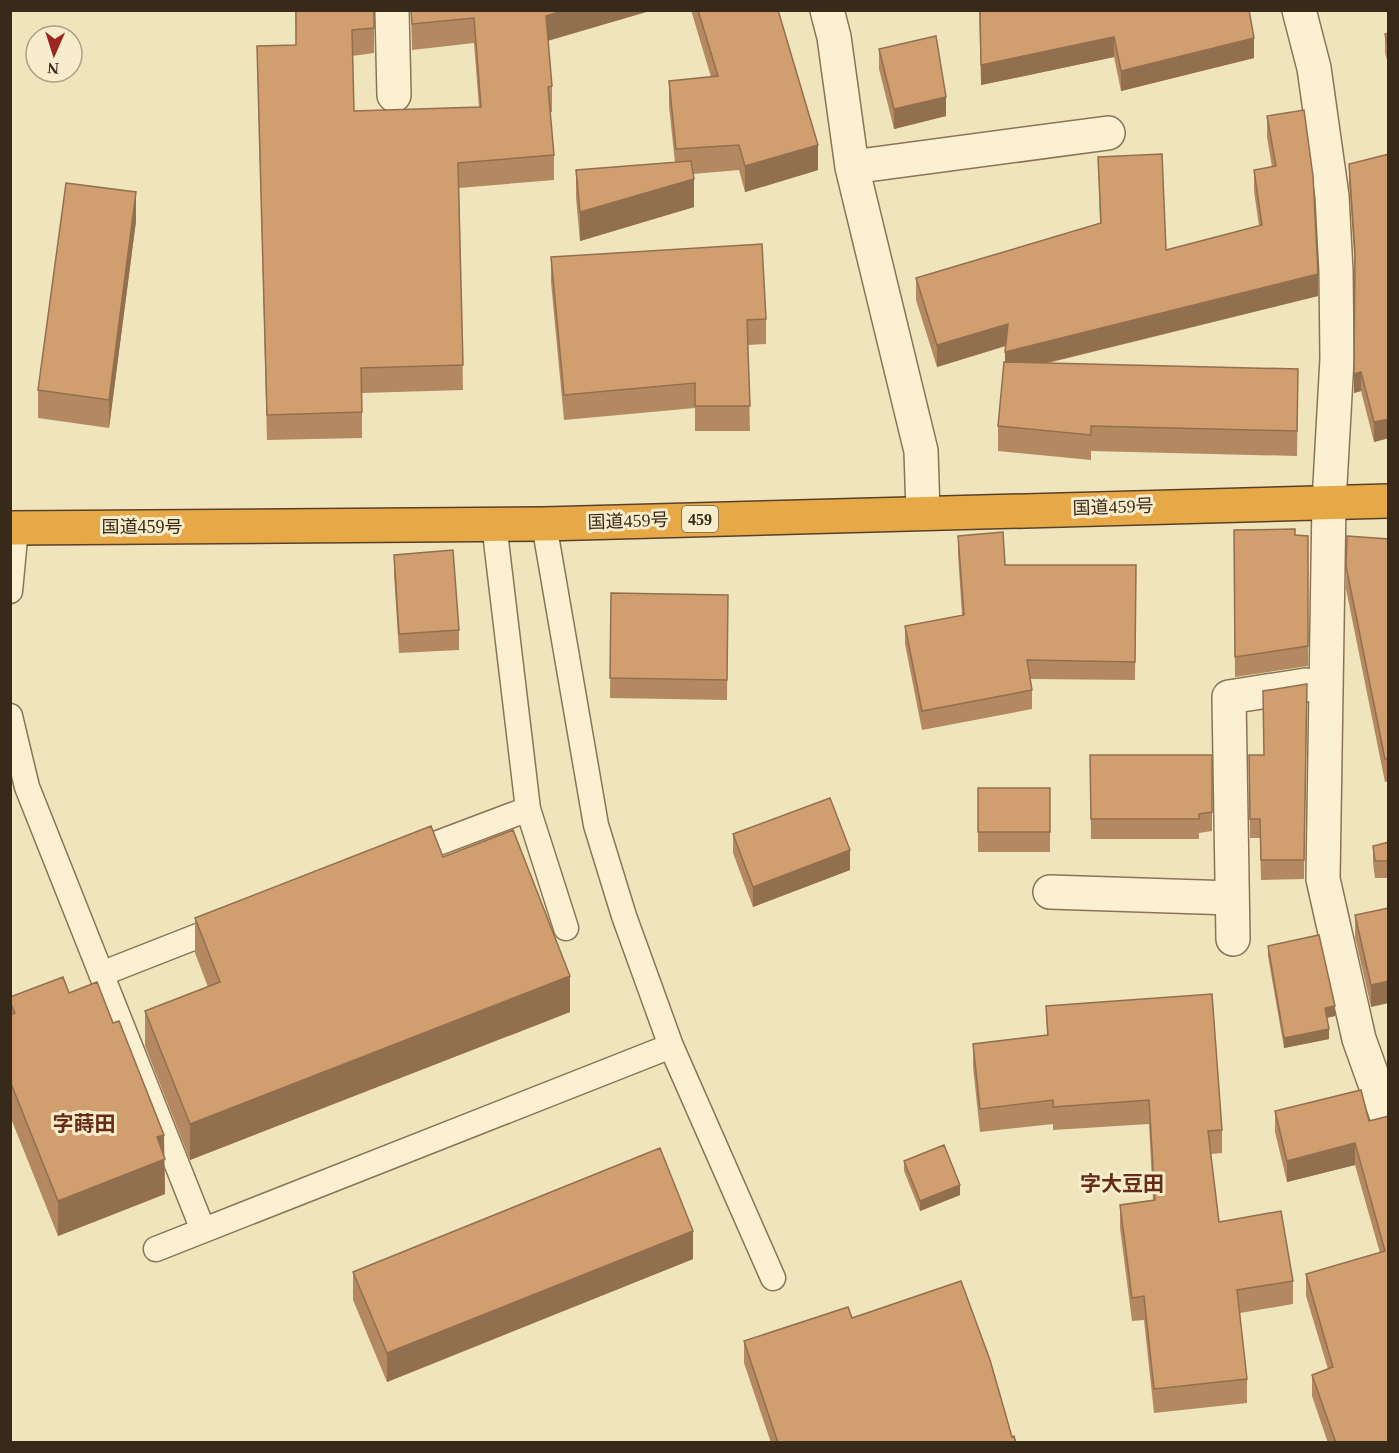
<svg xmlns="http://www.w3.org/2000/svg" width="1399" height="1453" font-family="'Times New Roman','Noto Sans JP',serif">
  <rect width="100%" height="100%" fill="#f0e4bd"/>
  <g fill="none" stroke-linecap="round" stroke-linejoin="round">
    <defs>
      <path id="lane" d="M 494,524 L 528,809 L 566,928
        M 544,524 L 596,825 L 624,916 L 671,1046 L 773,1278
        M 10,591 L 16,528
        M 10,716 L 27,787 L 203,1230
        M 409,854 L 528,809
        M 101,974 L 226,925
        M 156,1249 L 671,1046"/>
      <path id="street" d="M 392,10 L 394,95
        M 827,10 L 834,37 L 852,167 L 921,451 L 923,512
        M 1299,10 L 1314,68 L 1332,196 L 1336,271 L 1337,359 L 1329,502 L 1323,879 L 1359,1039 L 1388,1120
        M 852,167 L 1108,133
        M 1050,892 L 1232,898
        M 1233,939 L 1229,697 L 1306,685"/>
      <path id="highway" d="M 10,528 L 544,524 L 1388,501"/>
    </defs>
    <use href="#lane" stroke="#8a7455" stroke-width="27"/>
    <use href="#street" stroke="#8a7455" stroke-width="36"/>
    <use href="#highway" stroke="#57412a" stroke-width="36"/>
    <use href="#lane" stroke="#fbf0d1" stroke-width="24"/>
    <use href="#street" stroke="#fbf0d1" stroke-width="33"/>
    <use href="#highway" stroke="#e7a947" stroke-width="33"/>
  </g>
  <path fill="#b48860" d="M 295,10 L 374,10 L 374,53 L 352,56 L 354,111 L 479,107 L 474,43 L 412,50 L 411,10 L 653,10 L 548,41 L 552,86 L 552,112 L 550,112 L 554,155 L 554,180 L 459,188 L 463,390 L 362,393 L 362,438 L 267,440 L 257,46 L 296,45 Z
    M 691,10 L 778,10 L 818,170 L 745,192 L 739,170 L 693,174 L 694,207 L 580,241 L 576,198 L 576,170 L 675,163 L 669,106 L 669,81 L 711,77 Z
    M 979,10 L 1254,58 L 1121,91 L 1114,57 L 981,85 Z
    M 1385,34 L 1389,48 L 1389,67 L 1385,53 Z
    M 879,49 L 946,116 L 894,129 L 879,69 Z
    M 1267,116 L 1318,296 L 1048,363 L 1298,395 L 1297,456 L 1091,451 L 1091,460 L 998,451 L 998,426 L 1005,362 L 1006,346 L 937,367 L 916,300 L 916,278 L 1100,223 L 1098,157 L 1166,250 L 1259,226 L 1254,191 L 1254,170 L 1272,167 L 1267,137 Z
    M 1389,154 L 1389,438 L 1374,442 L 1361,391 L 1354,393 L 1355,269 L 1349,183 L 1349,164 Z
    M 136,221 L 109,428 L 38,418 L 38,390 Z
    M 551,257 L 766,319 L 766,344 L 748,345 L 750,431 L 695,431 L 695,408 L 564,420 L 551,282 Z
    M 1234,530 L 1308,536 L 1308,666 L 1235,677 Z
    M 958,536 L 1005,565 L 1136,565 L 1135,680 L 1030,679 L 1032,690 L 1032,709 L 922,730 L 905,644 L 905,626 L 962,615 L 958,554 Z
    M 1347,536 L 1389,539 L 1389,781 L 1385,782 L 1346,589 Z
    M 394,555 L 459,630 L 459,650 L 399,653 L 394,574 Z
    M 611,593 L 728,595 L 727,700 L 610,698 Z
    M 1307,684 L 1304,879 L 1261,880 L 1260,838 L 1250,838 L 1249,755 L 1264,755 Z
    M 1090,755 L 1212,755 L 1212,831 L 1199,833 L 1199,839 L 1091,839 Z
    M 978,788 L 1050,788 L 1050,852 L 978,852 Z
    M 733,834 L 850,870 L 753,907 L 733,853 Z
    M 1389,842 L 1389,878 L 1375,878 L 1373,863 L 1373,846 Z
    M 443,857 L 570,1012 L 190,1160 L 145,1046 L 145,1011 L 208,987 L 195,953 L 195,918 Z
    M 1389,908 L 1371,1007 L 1355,937 L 1355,915 Z
    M 1268,946 L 1335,1016 L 1327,1018 L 1329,1039 L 1284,1048 L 1268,956 Z
    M 69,993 L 164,1156 L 165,1194 L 58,1236 L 10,1116 L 10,997 Z
    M 1046,1006 L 1222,1130 L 1222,1153 L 1211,1154 L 1219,1222 L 1293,1281 L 1293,1304 L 1240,1313 L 1247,1379 L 1247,1403 L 1154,1413 L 1144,1320 L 1132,1321 L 1120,1228 L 1120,1205 L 1153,1201 L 1149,1124 L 1053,1130 L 1053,1124 L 980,1132 L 973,1067 L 973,1044 L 1047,1035 Z
    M 1275,1111 L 1369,1121 L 1389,1116 L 1389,1443 L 1328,1443 L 1312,1396 L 1312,1375 L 1328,1369 L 1306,1296 L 1306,1274 L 1380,1253 L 1355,1165 L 1287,1182 L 1275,1132 Z
    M 904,1161 L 960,1195 L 920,1211 L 904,1171 Z
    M 693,1259 L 387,1382 L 353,1300 L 353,1272 Z
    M 852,1318 L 1012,1437 L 1016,1443 L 771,1443 L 744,1363 L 744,1341 Z"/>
  <path fill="#926f4e" d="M 565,10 L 653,10 L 546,41 L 546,16 Z
    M 1114,37 L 1114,57 L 981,85 L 981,65 Z
    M 1254,38 L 1254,58 L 1121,91 L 1121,71 Z
    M 946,97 L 946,116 L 894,129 L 894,109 Z
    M 818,145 L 818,170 L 745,192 L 745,166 Z
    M 694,179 L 694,207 L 580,241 L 580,212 Z
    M 136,192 L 136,221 L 109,428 L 109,400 Z
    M 1318,274 L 1318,296 L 1005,373 L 1005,352 Z
    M 1008,324 L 1008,345 L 937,367 L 937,345 Z
    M 1361,372 L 1361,391 L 1354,393 L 1354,374 Z
    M 1389,419 L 1389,438 L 1374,442 L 1374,422 Z
    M 850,850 L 850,870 L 753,907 L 753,887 Z
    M 570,976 L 570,1012 L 190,1160 L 190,1124 Z
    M 1389,981 L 1389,1003 L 1371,1007 L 1371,985 Z
    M 1335,1006 L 1335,1016 L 1325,1018 L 1325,1008 Z
    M 1329,1029 L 1329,1039 L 1284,1048 L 1284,1038 Z
    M 164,1135 L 165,1194 L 58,1236 L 58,1201 L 157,1137 Z
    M 1355,1143 L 1355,1165 L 1287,1182 L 1287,1161 Z
    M 960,1185 L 960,1195 L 920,1211 L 920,1201 Z
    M 693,1231 L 693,1259 L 387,1382 L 387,1353 Z"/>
  <path fill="#d19e70" stroke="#926f4e" stroke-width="1.5" d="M 296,10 L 374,10 L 374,28 L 352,30 L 354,111 L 481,107 L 474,18 L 412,24 L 411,10 L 565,10 L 546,16 L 552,86 L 548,87 L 554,155 L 458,163 L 463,365 L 361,368 L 362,412 L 267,415 L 257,46 L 296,45 Z
    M 698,10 L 778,10 L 818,145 L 745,166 L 739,145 L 676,149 L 669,81 L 718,76 Z
    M 980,10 L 1249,10 L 1254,38 L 1121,71 L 1114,37 L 981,65 Z
    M 1389,33 L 1389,48 L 1385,34 Z
    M 936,36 L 946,97 L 894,109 L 879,49 Z
    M 1304,110 L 1313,176 L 1318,274 L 1005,352 L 1008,324 L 937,345 L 916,278 L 1101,223 L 1098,157 L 1162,154 L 1166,250 L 1262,225 L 1254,170 L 1276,166 L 1267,116 Z
    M 1389,154 L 1389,419 L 1374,422 L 1361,372 L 1354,374 L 1355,252 L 1349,164 Z
    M 691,161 L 694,179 L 580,212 L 576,170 Z
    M 66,183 L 136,192 L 109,400 L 38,390 Z
    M 762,244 L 766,319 L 747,320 L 750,406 L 695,406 L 695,383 L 564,395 L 551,257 Z
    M 1004,362 L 1298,369 L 1297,431 L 1091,426 L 1091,435 L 998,426 Z
    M 1295,529 L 1295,535 L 1308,536 L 1308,646 L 1235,657 L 1234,530 Z
    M 1003,532 L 1005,565 L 1136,565 L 1135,662 L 1027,660 L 1032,690 L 922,711 L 905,626 L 964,615 L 958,536 Z
    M 1347,536 L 1389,539 L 1389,759 L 1385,759 L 1346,566 Z
    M 453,550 L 459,630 L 399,634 L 394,555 Z
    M 611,593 L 728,595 L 727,680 L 610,678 Z
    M 1307,684 L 1304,860 L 1261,860 L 1260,819 L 1250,819 L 1249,755 L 1264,755 L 1263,691 Z
    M 1090,755 L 1212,755 L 1212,812 L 1199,814 L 1199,819 L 1091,819 Z
    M 978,788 L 1050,788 L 1050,832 L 978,832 Z
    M 830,798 L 850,850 L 753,887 L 733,834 Z
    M 431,826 L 443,857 L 513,830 L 570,976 L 190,1124 L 145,1011 L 220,982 L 195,918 Z
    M 1389,842 L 1389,861 L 1375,861 L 1373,846 Z
    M 1389,908 L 1389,981 L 1371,985 L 1355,915 Z
    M 1319,935 L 1335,1006 L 1325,1008 L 1329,1029 L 1284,1038 L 1268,946 Z
    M 63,977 L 69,993 L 97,982 L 113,1023 L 119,1021 L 164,1135 L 157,1137 L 165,1159 L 58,1201 L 10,1081 L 10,1015 L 15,1013 L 10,1002 L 10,997 Z
    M 1212,994 L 1222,1130 L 1208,1131 L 1219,1222 L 1281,1211 L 1293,1281 L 1237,1290 L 1247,1379 L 1154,1389 L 1144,1296 L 1132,1298 L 1120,1205 L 1155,1200 L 1149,1100 L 1053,1107 L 1053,1100 L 980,1109 L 973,1044 L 1048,1035 L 1046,1006 Z
    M 1361,1090 L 1369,1121 L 1389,1116 L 1389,1443 L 1336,1443 L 1312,1375 L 1333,1367 L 1306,1274 L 1385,1251 L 1355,1143 L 1287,1161 L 1275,1111 Z
    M 944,1145 L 960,1185 L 920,1201 L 904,1161 Z
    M 660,1148 L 693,1231 L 387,1353 L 353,1272 Z
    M 961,1281 L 990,1360 L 1012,1437 L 1014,1436 L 1016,1443 L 778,1443 L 744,1341 L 848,1307 L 852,1318 Z"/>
  <g text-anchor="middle" stroke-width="6" stroke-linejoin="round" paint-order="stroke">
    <rect fill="#f7edcd" stroke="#716450" stroke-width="1.5" x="682" y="506" width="36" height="26" rx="4.5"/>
    <g font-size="16" font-weight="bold" fill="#382a1b">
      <text x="700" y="525">459</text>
    </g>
    <g font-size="18" fill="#382a1b" stroke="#f7edcd">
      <text transform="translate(1113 507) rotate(-2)" y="6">国道459号</text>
      <text transform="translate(628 521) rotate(-2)" y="6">国道459号</text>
      <text x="142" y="533">国道459号</text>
    </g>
    <g font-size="21" font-weight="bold" fill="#672c18" stroke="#f7edcd">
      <text x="84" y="1131">字蒔田</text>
      <text x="1122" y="1191">字大豆田</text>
    </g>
  </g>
  <rect width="1399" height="1453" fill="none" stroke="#382a1b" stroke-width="24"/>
  <g transform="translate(54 54) rotate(183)"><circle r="28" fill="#f7edcd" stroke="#ab9f86" stroke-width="1.5"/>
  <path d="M0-4.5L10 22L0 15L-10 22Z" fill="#9c2721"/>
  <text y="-9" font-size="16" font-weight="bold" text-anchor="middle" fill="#382a1b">N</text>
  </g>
</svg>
